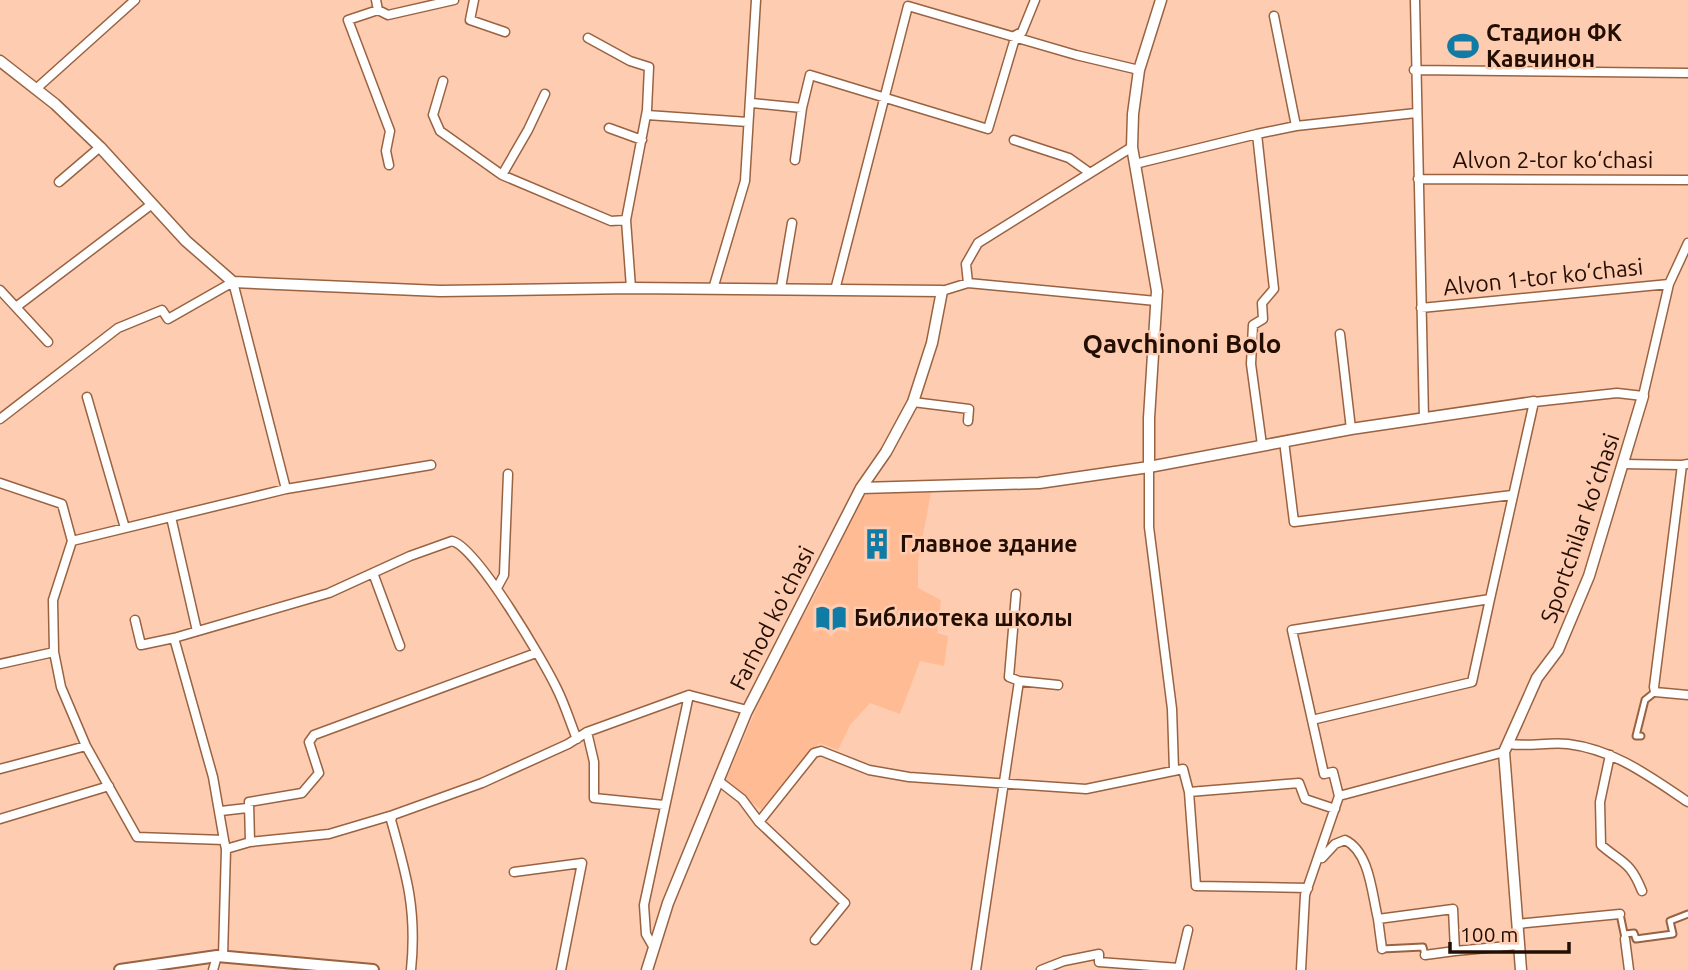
<svg xmlns="http://www.w3.org/2000/svg" width="1688" height="970" font-family="Ubuntu,sans-serif">
  <rect width="100%" height="100%" fill="#feccb0"/>
  <path fill="#ffbb94" d="M 864,490 L 931,492 L 918,562 L 918,588 L 941,600 L 937,633 L 948,636 L 944,666 L 920,661 L 900,714 L 870,703 L 850,725 L 838,750 L 819,743 L 763,811 L 725,782 L 773,670 L 818,590 Z"/>
  <g fill="none" stroke-linecap="round" stroke-linejoin="round">
    <defs>
      <path id="pedestrian" d="M 1641,736 L 1636,736 L 1645,700 L 1655,692
        M 1620,914 L 1625,938
        M 1625,934 L 1634,933 L 1636,939 L 1673,934 L 1670,921 L 1688,914
        M 1382,949 L 1423,947 L 1425,955"/>
      <path id="minor" d="M 376,0 L 378,10 L 388,15 L 454,0
        M 474,0 L 470,20 L 505,32
        M 1415,0 L 1424,419
        M 378,10 L 348,20 L 390,131 L 386,151 L 389,165
        M 1274,16 L 1296,126
        M 588,38 L 630,61 L 649,67 L 647,110 L 626,220 L 631,288
        M 1414,70 L 1688,73
        M 443,81 L 433,115 L 440,131 L 502,175 L 611,221 L 626,220
        M 37,88 L 135,0
        M 752,103 L 802,108 L 795,160
        M 802,108 L 810,75 L 988,129 L 1016,35 L 1022,32 L 1035,0
        M 647,115 L 748,122
        M 609,128 L 642,140
        M 1014,140 L 1069,158 L 1090,173
        M 1135,164 L 1257,134
        M 502,175 L 528,130 L 545,94
        M 1418,179 L 1688,180
        M 59,182 L 100,147
        M 968,283 L 966,264 L 978,243 L 1132,147
        M 781,288 L 792,223
        M 713,289 L 745,181 L 756,0
        M 0,290 L 48,342
        M 835,290 L 908,6 L 1076,55 L 1139,70
        M 942,291 L 968,283 L 1156,301
        M 16,307 L 152,204
        M 1421,308 L 1669,284
        M 1340,334 L 1351,429
        M 87,397 L 125,528
        M 913,402 L 969,409 L 968,421
        M 0,419 L 118,328 L 162,310 L 168,319 L 233,282 L 286,489
        M 1284,441 L 1294,522 L 1512,495
        M 1262,445 L 1251,364 L 1253,325 L 1263,319 L 1262,303 L 1274,289 L 1257,134 L 1296,126 L 1416,113
        M 1622,464 L 1682,465
        M 1688,464 L 1682,465 L 1654,687 L 1655,692 L 1688,695
        M 1149,467 L 1149,527 L 1172,709 L 1174,770
        M 0,483 L 62,504 L 72,541
        M 171,517 L 197,631
        M 373,573 L 400,646
        M 497,588 L 504,575 L 508,474
        M 135,620 L 141,645 L 174,638
        M 0,664 L 54,652
        M 1019,681 L 1058,685
        M 1312,720 L 1472,682 L 1490,599
        M 587,732 L 594,762 L 594,798 L 664,805
        M 1509,744 C 1529,747 1548,742 1568,744 C 1615,750 1649,776 1688,802
        M 86,746 L 61,687 L 54,652 L 53,600 L 72,541 L 286,489 L 431,465
        M 1610,755 L 1600,802 L 1601,845 C 1623,864 1630,861 1642,891
        M 0,769 L 86,746 L 137,837 L 224,840 L 226,849
        M 720,782 L 742,799 L 759,822 L 845,903 L 815,940
        M 1189,792 L 1299,783 L 1305,799 L 1335,809
        M 1339,796 L 1504,752
        M 221,811 L 247,808
        M 0,819 L 109,786
        M 759,822 L 814,753 L 821,751 L 869,770 L 909,777 L 1086,789 L 1183,769 L 1189,792 L 1196,886 L 1308,888
        M 224,840 L 213,777 L 174,638 L 329,593 L 410,556 L 452,541 C 477,547 544,662 557,689 C 565,705 570,722 577,739
        M 250,842 L 249,802 L 302,793 L 319,773 L 309,742 L 314,735 L 536,653
        M 1322,858 L 1335,844 L 1345,840 C 1370,852 1372,895 1378,919 L 1453,909 L 1455,951 L 1518,945
        M 514,872 L 582,863 L 561,970
        M 1378,919 L 1382,949
        M 1517,924 L 1620,914
        M 1625,939 L 1629,970
        M 654,948 L 646,934 L 644,905 L 689,695
        M 1425,955 L 1455,951
        M 223,956 L 226,849 L 250,842 L 329,834 L 393,815
        M 213,970 L 217,956
        M 411,970 C 417,911 407,876 391,820 L 393,815 L 482,783 L 568,744 L 587,732 L 689,695 L 747,710
        M 976,970 L 1019,681 L 1009,677 L 1016,594
        M 1041,970 L 1064,961 L 1099,954 L 1099,962 L 1179,968 L 1188,930
        M 1301,970 L 1305,895 L 1339,796 L 1333,772 L 1324,774 L 1292,630 L 1490,599 L 1534,402 L 1617,393 L 1643,396 L 1669,284 L 1688,243"/>
      <path id="tertiary" d="M 0,61 L 55,104 L 100,147 L 186,241 L 233,282 L 440,291 L 631,288 L 942,291 L 932,343 L 913,402 L 886,452 L 861,488 L 746,713 L 668,903 L 647,970
        M 1149,467 L 1149,418 L 1157,291 L 1132,147 L 1133,114 L 1139,70 L 1161,0
        M 861,488 L 1039,483 L 1149,467 L 1351,429 L 1534,402
        M 1521,970 L 1504,752 L 1537,678 L 1558,650 L 1589,576 L 1643,396"/>
      <path id="secondary" d="M 120,970 L 217,956 L 373,970"/>
    </defs>
    <use href="#pedestrian" stroke="#996342" stroke-width="9"/>
    <use href="#minor" stroke="#996342" stroke-width="11"/>
    <use href="#tertiary" stroke="#996342" stroke-width="13"/>
    <use href="#secondary" stroke="#996342" stroke-width="14"/>
    <use href="#pedestrian" stroke="#fff" stroke-width="5"/>
    <use href="#minor" stroke="#fff" stroke-width="8"/>
    <use href="#tertiary" stroke="#fff" stroke-width="10"/>
    <use href="#secondary" stroke="#fff" stroke-width="10"/>
  </g>
  <defs>
    <symbol id="stadium-bare" viewBox="-9 -9 18 18"><path d="M0-5a6.5 5 0 1 0 0 10a6.5 5 0 1 0 0-10ZM-3.5-1.8h7v3.6h-7Z" fill="#107ca6" stroke="#feccb0" stroke-width="2.5" paint-order="stroke"/></symbol>
    <symbol id="building-bare" viewBox="-9 -9 18 18"><path d="M-4-6H4V6H1V3H-1V6H-4ZM-2.5-4.3h1.7v1.8h-1.7ZM.8-4.3h1.7v1.8H.8ZM-2.5-1h1.7V.8h-1.7ZM.8-1h1.7V.8H.8Z" fill="#107ca6" stroke="#feccb0" stroke-width="2.5" paint-order="stroke"/></symbol>
    <symbol id="library-bare" viewBox="-9 -9 18 18"><path d="M-6-4Q-3-5.5-.7-3.5V5Q-3 3-6 4ZM6-4Q3-5.5 .7-3.5V5Q3 3 6 4Z" fill="#107ca6" stroke="#feccb0" stroke-width="2.5" paint-order="stroke"/></symbol>
  </defs>
  <g fill-rule="evenodd">
    <use href="#stadium-bare" x="1441" y="24" width="44" height="44"/>
    <use href="#building-bare" x="855" y="522" width="44" height="44"/>
    <use href="#library-bare" x="809" y="596" width="44" height="44"/>
  </g>
  <g text-anchor="middle" stroke-width="5" stroke-linejoin="round" paint-order="stroke">
    <g font-size="23" font-weight="bold" fill="#230e03" stroke="#feccb0" text-anchor="start">
      <text x="1486" y="41">Стадион ФК<tspan x="1486" dy="26">Кавчинон</tspan></text>
      <text x="900" y="552">Главное здание</text>
      <text x="854" y="626">Библиотека школы</text>
    </g>
    <g font-size="23" fill="#230e03" stroke="#feccb0">
      <text x="1553" y="168">Alvon 2-tor ko‘chasi</text>
      <text transform="translate(1543 277) rotate(-6)" y="8">Alvon 1-tor ko‘chasi</text>
      <text transform="translate(1580 528) rotate(-71)" y="8">Sportchilar ko‘chasi</text>
      <text transform="translate(772 618) rotate(-63)" y="8">Farhod ko'chasi</text>
    </g>
    <g font-size="26" font-weight="bold" fill="#230e03" stroke="#feccb0">
      <text x="1182" y="353">Qavchinoni Bolo</text>
    </g>
  </g>
  <path d="M1450 942v10h119v-10" fill="none" stroke="#230e03" stroke-width="3.5"/>
  <text x="1460" y="942" font-size="21" fill="#230e03" stroke="#feccb0" stroke-width="5" paint-order="stroke">100 m</text>
</svg>
